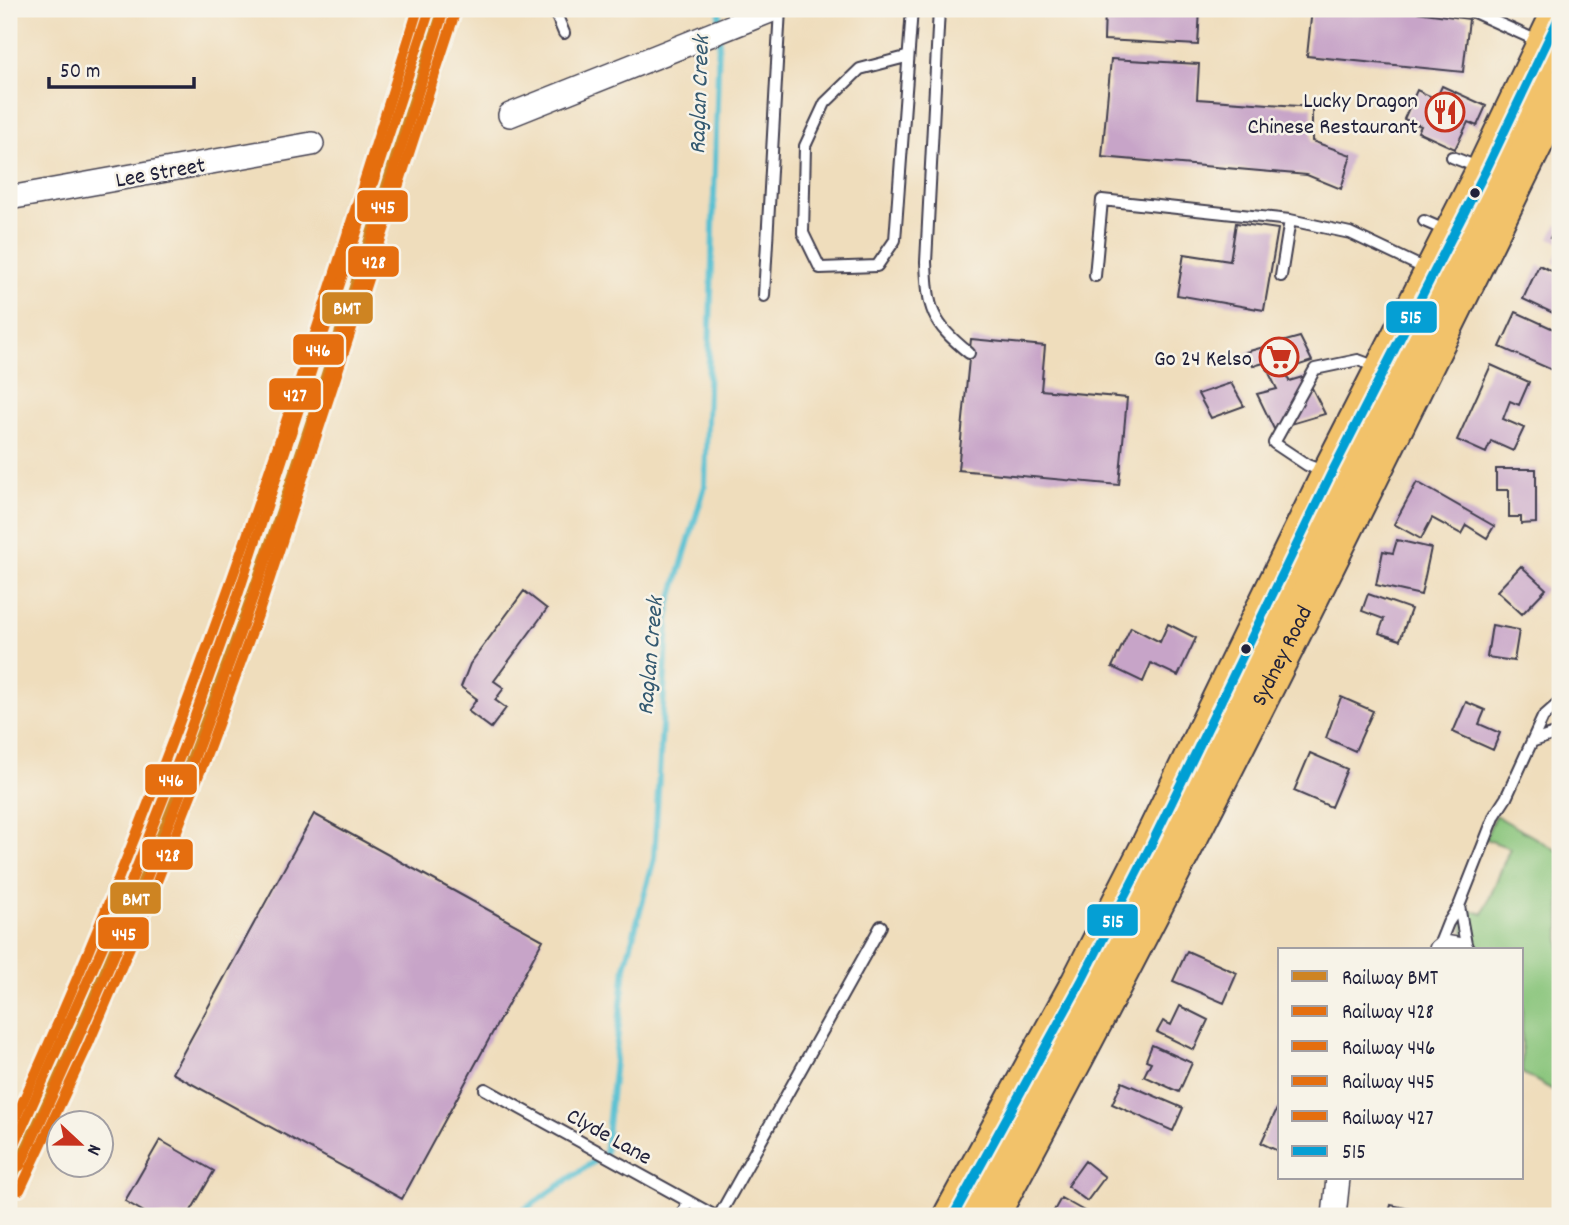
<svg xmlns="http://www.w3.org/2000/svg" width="1569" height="1225" font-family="Dekko,sans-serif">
  <rect width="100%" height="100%" fill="#f7f3e8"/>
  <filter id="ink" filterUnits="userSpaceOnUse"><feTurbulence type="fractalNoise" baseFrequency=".0143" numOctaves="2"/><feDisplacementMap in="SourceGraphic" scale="14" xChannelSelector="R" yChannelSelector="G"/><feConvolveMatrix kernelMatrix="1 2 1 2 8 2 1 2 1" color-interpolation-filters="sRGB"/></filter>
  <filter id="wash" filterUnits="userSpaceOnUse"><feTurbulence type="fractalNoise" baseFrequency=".00686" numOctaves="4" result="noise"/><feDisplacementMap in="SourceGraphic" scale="28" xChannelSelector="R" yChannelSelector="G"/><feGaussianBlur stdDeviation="1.57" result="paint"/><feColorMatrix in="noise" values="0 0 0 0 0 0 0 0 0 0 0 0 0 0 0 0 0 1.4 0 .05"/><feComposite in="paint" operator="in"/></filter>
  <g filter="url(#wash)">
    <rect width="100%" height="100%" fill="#efddbc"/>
    <path fill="#88c47a" stroke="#55735a" stroke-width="2" d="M 1495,815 L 1560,852 L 1560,1094 L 1522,1073 L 1522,950 L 1467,950 L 1459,906 L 1483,914 L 1510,848 L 1485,839 Z"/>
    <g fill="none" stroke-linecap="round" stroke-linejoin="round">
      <path stroke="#55bfd1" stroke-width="6" d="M 719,27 L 720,9
        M 515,1216 L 605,1154 L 625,967 L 654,859 L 669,607 L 705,486 L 719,38"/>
    </g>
    <g id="blocks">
      <path fill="#c7a4c8" d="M 1105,9 L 1200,9 L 1198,45 L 1104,40 Z
        M 1312,9 L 1394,9 L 1469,19 L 1463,72 L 1307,56 Z
        M 1111,59 L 1199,64 L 1197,99 L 1312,107 L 1312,141 L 1351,155 L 1341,189 L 1307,175 L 1102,157 Z
        M 1442,86 L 1486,106 L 1477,126 L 1468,122 L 1455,149 L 1418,132 L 1421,126 L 1404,119 L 1417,90 L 1436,99 Z
        M 1236,223 L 1278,229 L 1264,310 L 1177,295 L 1184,254 L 1230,261 Z
        M 1557,224 L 1560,226 L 1560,242 L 1550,238 Z
        M 1560,248 L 1560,265 L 1554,263 Z
        M 1539,265 L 1560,275 L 1560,302 L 1555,314 L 1523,299 Z
        M 1516,312 L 1560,332 L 1559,373 L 1500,347 Z
        M 1300,337 L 1312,361 L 1284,370 L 1289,381 L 1306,376 L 1325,414 L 1274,429 L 1257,394 L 1277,389 L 1264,363 L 1253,366 L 1246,352 Z
        M 971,339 L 1045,346 L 1041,390 L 1127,398 L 1119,485 L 958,470 Z
        M 1491,365 L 1529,382 L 1519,405 L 1510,401 L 1503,419 L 1524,428 L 1513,451 L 1491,441 L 1486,453 L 1457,440 Z
        M 1231,383 L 1244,406 L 1211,418 L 1198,394 Z
        M 1496,469 L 1536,469 L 1536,523 L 1521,524 L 1521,517 L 1509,517 L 1509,490 L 1496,490 Z
        M 1417,482 L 1494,526 L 1487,538 L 1466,525 L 1461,534 L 1432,518 L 1421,539 L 1394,524 Z
        M 1397,540 L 1431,548 L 1421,595 L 1376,585 L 1383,551 L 1393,553 Z
        M 1521,566 L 1546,589 L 1522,614 L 1497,591 Z
        M 524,591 L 547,609 L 494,681 L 504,688 L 495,700 L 506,708 L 491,728 L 468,711 L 477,699 L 461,687 L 470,664 Z
        M 1368,594 L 1411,609 L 1400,640 L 1379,633 L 1384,619 L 1362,611 Z
        M 1168,624 L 1196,638 L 1178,676 L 1151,663 L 1143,682 L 1112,667 L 1131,627 L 1160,642 Z
        M 1492,625 L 1519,630 L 1514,661 L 1487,657 Z
        M 1341,697 L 1373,711 L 1355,751 L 1326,738 Z
        M 1466,702 L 1485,710 L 1479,724 L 1500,733 L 1493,750 L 1453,732 Z
        M 1310,753 L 1347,769 L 1331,807 L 1294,791 Z
        M 314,814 L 543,940 L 402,1199 L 172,1073 Z
        M 1187,951 L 1237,973 L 1224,1003 L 1173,981 Z
        M 1180,1006 L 1208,1020 L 1194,1050 L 1157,1032 L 1163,1021 L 1171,1025 Z
        M 1152,1045 L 1192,1063 L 1179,1092 L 1144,1076 L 1151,1062 L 1146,1060 Z
        M 1122,1082 L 1183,1108 L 1173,1131 L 1112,1104 Z
        M 1277,1109 L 1280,1110 L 1280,1152 L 1261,1143 Z
        M 160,1140 L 214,1171 L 188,1216 L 151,1216 L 125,1201 Z
        M 1085,1161 L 1105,1177 L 1087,1201 L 1067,1186 Z
        M 1061,1198 L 1093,1216 L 1051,1216 Z
        M 1391,1205 L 1420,1211 L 1418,1216 L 1388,1216 Z"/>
    </g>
  </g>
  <g filter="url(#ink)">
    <use href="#blocks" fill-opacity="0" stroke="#413e4e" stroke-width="2"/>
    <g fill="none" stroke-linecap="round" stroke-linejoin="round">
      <defs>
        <path id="lane" d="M 554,9 L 564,33
          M 939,9 L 926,262 C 928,310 931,322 969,353
          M 1467,9 L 1540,42
          M 906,57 L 860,69 L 825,103 L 805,146 L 803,233 L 820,268 L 877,266 L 895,240 L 912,9
          M 1452,157 L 1480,168
          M 1424,221 L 1447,231
          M 1095,276 L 1102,200 L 1290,220 L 1350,233 L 1428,270
          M 1281,276 L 1290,220
          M 764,296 L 780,9
          M 1325,472 L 1307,465 L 1274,443 L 1315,369 L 1358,360 L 1377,367
          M 1534,741 L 1560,732
          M 1459,906 L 1467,950
          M 1438,948 L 1448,923 L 1459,906 L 1495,815 L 1506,798 L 1543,717 L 1560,702
          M 485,1089 L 715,1216
          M 681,1216 L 688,1202
          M 719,1216 L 881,926"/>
        <path id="street" d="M 510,115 L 775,9
          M 9,198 L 312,144
          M 1441,950 L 1445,947 L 1462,950
          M 1334,1216 L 1338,1178"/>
        <g id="highway">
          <path d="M 953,1216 L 1081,982 L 1151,845 L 1331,474 L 1486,170 L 1560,15"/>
          <path id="s1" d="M 989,1216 C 1190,846 1374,467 1560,89"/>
        </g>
      </defs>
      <use href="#lane" stroke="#413e4e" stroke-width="14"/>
      <use href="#street" stroke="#413e4e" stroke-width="26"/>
      <use href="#highway" stroke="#413e4e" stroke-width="42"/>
      <use href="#lane" stroke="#fff" stroke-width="10"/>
      <use href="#street" stroke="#fff" stroke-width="23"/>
      <use href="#highway" stroke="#f2c26a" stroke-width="38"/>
      <defs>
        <path id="bus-1" d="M 953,1216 L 1081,982 L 1151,845 L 1331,474 L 1486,170 L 1560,15"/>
      </defs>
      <use href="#bus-1" stroke="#f7f3e8" stroke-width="14"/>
      <use href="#bus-1" stroke="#059fd4" stroke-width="9"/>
      <defs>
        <path id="rail-1" d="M 9,1185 C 97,998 175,809 245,614 C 316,415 377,211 443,9"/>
        <path id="rail-2" d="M 20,1190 L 88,1045 L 147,907 L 209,749 L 258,615 L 455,13"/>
        <path id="rail-3" d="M 9,1157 L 125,897 L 186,741 L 234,607 L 430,9"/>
        <path id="rail-4" d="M 20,1166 C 85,1026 147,885 201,740 C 291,500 367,257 443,13"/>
        <path id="rail-5" d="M 9,1132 C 177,769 300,391 418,9"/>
      </defs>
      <use href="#rail-1" stroke="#f7f3e8" stroke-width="16"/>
      <use href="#rail-2" stroke="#f7f3e8" stroke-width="16"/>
      <use href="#rail-3" stroke="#f7f3e8" stroke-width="16"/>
      <use href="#rail-4" stroke="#f7f3e8" stroke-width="16"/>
      <use href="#rail-5" stroke="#f7f3e8" stroke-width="16"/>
      <use href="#rail-1" stroke="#ce8422" stroke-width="10"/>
      <use href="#rail-2" stroke="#e56e0f" stroke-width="10"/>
      <use href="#rail-3" stroke="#e56e0f" stroke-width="10"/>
      <use href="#rail-4" stroke="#e56e0f" stroke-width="10"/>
      <use href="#rail-5" stroke="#e56e0f" stroke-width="10"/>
    </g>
  </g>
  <defs>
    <symbol id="restaurant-ring" viewBox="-11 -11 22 22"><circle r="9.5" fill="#f7f3e8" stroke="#c8321e" stroke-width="1.5"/><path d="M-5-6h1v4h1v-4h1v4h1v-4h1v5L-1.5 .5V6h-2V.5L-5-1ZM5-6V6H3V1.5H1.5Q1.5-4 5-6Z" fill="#c8321e"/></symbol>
    <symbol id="supermarket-ring" viewBox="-11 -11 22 22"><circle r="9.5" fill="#f7f3e8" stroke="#c8321e" stroke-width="1.5"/><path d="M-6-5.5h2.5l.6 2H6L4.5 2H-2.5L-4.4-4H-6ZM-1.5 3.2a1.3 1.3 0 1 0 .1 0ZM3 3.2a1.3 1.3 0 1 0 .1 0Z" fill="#c8321e"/></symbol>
  </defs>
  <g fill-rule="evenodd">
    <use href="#restaurant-ring" x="1423" y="90" width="44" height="44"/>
    <use href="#supermarket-ring" x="1257" y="335" width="44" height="44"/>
  </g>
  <g fill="#22223b" stroke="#f7f3e8" stroke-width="2.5">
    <circle cx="1475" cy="193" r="6"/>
    <circle cx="1246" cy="649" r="6"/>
  </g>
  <g text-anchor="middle" stroke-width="5" stroke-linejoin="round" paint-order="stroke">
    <g font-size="23" fill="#22223b" stroke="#f7f3e8" text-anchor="end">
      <text x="1418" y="107">Lucky Dragon<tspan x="1418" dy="26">Chinese Restaurant</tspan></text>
      <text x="1252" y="365">Go 24 Kelso</text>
    </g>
    <g font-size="23" fill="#22223b" stroke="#f7f3e8">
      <text transform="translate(160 171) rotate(-10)" y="8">Lee Street</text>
      <text dy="8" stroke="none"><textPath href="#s1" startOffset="632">Sydney Road</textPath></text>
      <text transform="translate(610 1135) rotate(29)" y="8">Clyde Lane</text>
    </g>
    <g font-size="24" font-style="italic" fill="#345970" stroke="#f7f3e8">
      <text transform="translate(698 95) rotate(-88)" y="8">Raglan Creek</text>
      <text transform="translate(649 656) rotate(-85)" y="8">Raglan Creek</text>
    </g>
  </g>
  <g stroke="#f7f3e8" stroke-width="2.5">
    <rect x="356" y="189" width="53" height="34" rx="7" fill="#e56e0f"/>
    <rect x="347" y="245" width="53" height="33" rx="7" fill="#e56e0f"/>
    <rect x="321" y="291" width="53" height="34" rx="7" fill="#ce8422"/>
    <rect x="1385" y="300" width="53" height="34" rx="7" fill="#059fd4"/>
    <rect x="292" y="333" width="53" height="33" rx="7" fill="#e56e0f"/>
    <rect x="268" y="377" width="54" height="34" rx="7" fill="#e56e0f"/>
    <rect x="144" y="763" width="54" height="33" rx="7" fill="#e56e0f"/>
    <rect x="141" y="838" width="53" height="33" rx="7" fill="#e56e0f"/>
    <rect x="109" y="881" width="53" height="34" rx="7" fill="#ce8422"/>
    <rect x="1086" y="903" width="53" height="34" rx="7" fill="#059fd4"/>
    <rect x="97" y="916" width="53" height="34" rx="7" fill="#e56e0f"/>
  </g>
  <g font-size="19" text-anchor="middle" font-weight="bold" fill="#fff">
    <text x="383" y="213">445</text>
    <text x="374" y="268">428</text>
    <text x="347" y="314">BMT</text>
    <text x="1411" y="323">515</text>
    <text x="318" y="356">446</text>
    <text x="295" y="401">427</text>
    <text x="171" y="786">446</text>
    <text x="168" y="861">428</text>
    <text x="136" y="905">BMT</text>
    <text x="1113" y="927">515</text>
    <text x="124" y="940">445</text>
  </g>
  <rect width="1569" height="1225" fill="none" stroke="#f7f3e8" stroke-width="35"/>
  <rect x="1278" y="948" width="245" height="231" fill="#f7f3e8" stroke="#a29fa3" stroke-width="2"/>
  <rect x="1292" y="971" width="35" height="10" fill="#ce8422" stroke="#a29fa3" stroke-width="2"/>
  <text x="1342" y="984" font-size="21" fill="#22223b">Railway BMT</text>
  <rect x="1292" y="1006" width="35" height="10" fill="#e56e0f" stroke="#a29fa3" stroke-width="2"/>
  <text x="1342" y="1018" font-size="21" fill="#22223b">Railway 428</text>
  <rect x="1292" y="1041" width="35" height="10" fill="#e56e0f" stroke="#a29fa3" stroke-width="2"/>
  <text x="1342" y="1054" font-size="21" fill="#22223b">Railway 446</text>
  <rect x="1292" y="1076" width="35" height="10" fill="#e56e0f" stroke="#a29fa3" stroke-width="2"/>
  <text x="1342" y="1088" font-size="21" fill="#22223b">Railway 445</text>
  <rect x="1292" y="1111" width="35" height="10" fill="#e56e0f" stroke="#a29fa3" stroke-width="2"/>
  <text x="1342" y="1124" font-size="21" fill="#22223b">Railway 427</text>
  <rect x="1292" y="1146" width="35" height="10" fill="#059fd4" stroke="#a29fa3" stroke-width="2"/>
  <text x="1342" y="1158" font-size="21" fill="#22223b">515</text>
  <g transform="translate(80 1144) rotate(112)"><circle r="33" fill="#f7f3e8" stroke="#a29fa3" stroke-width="2"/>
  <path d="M0-5L12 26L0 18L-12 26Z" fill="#c8321e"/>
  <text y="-10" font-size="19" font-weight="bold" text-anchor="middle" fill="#22223b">N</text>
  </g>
  <path d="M49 77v10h145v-10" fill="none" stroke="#22223b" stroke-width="3.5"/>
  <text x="60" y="77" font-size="21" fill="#22223b" stroke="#f7f3e8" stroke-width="5" paint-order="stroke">50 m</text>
</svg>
